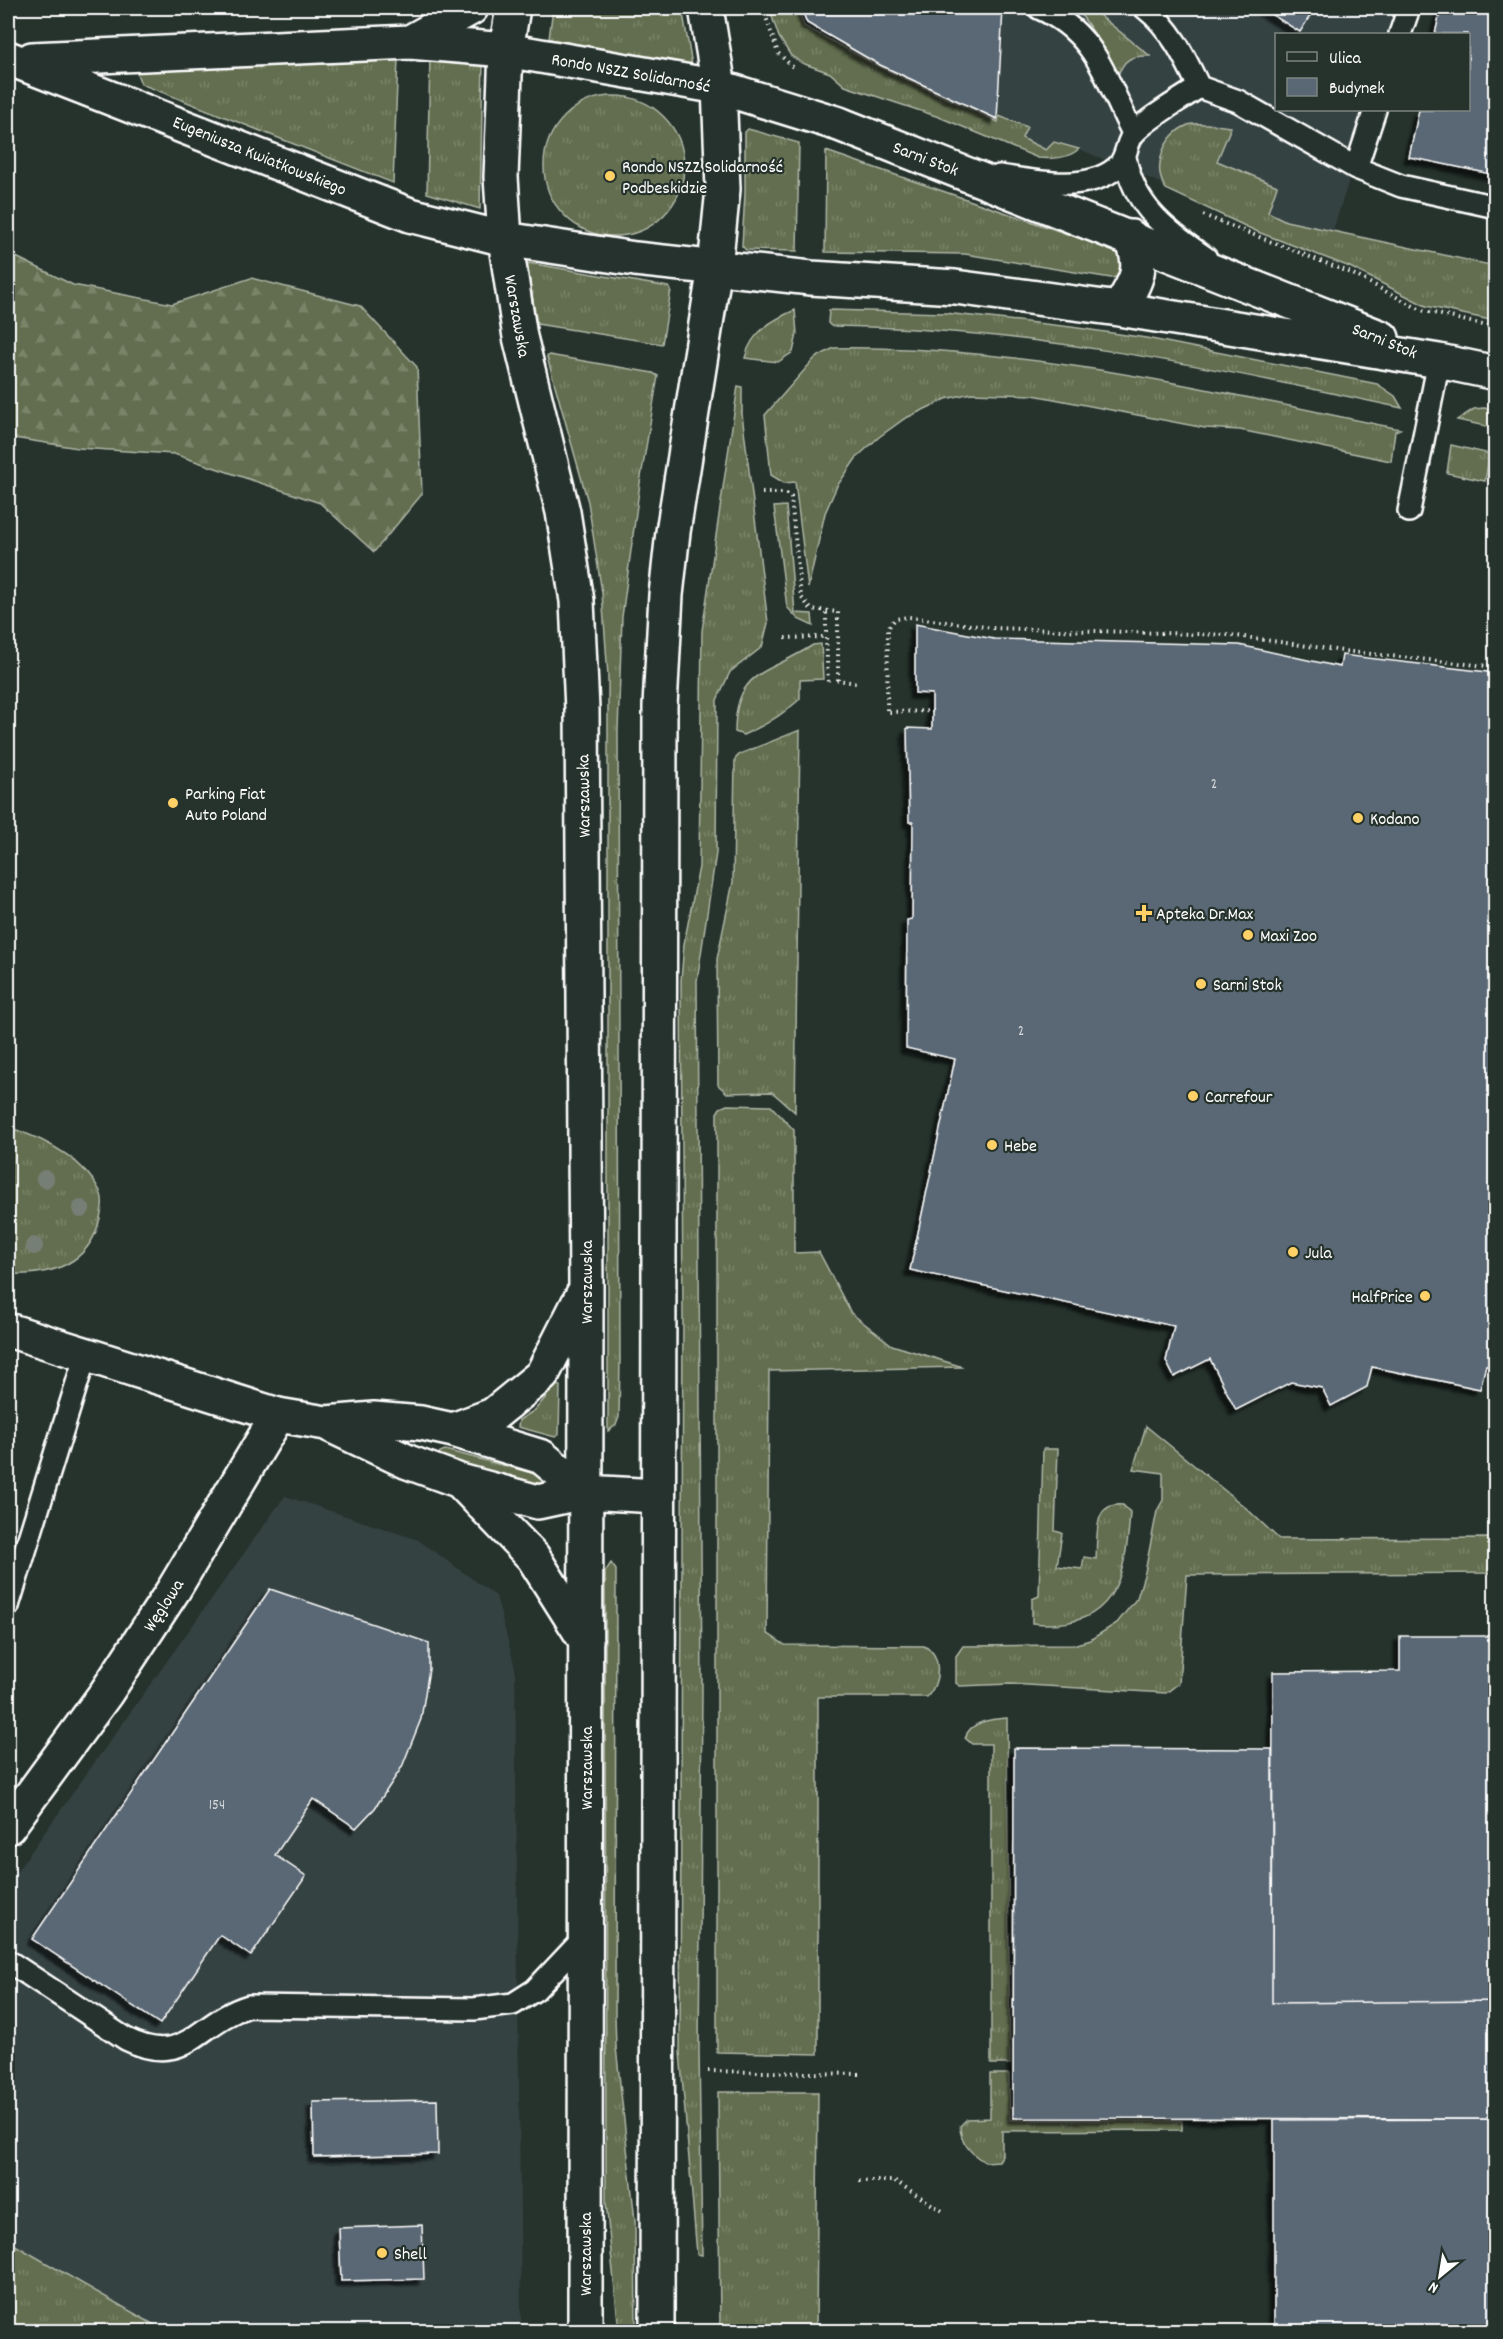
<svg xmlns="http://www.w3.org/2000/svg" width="1503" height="2339" font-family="Dekko,sans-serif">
  <defs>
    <pattern id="grass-tufts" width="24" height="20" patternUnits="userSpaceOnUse" patternTransform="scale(1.5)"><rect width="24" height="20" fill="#626e4f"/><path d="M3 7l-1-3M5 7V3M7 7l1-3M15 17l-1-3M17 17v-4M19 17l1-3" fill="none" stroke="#7a8469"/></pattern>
    <pattern id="forest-firs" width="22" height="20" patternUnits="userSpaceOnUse" patternTransform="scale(1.5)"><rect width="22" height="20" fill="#626e4f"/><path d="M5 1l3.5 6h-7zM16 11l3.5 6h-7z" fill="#7a8469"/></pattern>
    <filter id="shadow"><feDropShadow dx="-5.5" dy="5.5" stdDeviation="1.5" flood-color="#0009"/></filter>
  </defs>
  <rect width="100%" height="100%" fill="#26332d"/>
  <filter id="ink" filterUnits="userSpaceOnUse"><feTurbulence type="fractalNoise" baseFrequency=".0167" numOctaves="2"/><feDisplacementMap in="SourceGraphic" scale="12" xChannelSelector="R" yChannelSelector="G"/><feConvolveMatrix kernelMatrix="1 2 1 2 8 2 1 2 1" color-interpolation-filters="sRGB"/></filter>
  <g filter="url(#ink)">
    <path fill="#364343" d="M 787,8 L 1403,8 L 1395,34 L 1276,34 L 1276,110 L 1371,110 L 1326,252 L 1079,149 L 1072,155 L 1059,158 L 798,36 Z
      M 285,1496 L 418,1540 L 496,1596 L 515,1668 L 521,2331 L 165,2331 L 8,2241 L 8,1884 Z"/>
    <path fill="url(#grass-tufts)" stroke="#b0b6a7" stroke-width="1.5" d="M 553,8 L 682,8 L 692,65 L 549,39 Z
      M 769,8 L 798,8 L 804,26 L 878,66 L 998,122 L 999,116 L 1027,127 L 1022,138 L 1046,150 L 1054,142 L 1079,149 C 1067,159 1052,159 1038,158 L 939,117 L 845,86 L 830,73 L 802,63 L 791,56 L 779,37 Z
      M 1077,9 L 1094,11 L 1150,56 C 1131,55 1124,59 1117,77 L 1101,43 Z
      M 430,57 L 483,60 L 480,209 L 427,193 Z
      M 398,58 L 393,183 L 141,84 L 134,66 Z
      M544 166a70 70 0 1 1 140 0a70 70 0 1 1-140 0Z
      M 1207,124 L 1231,127 L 1217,161 L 1277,186 L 1268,212 L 1286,221 L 1495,266 L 1495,321 L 1426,306 L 1350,267 L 1258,232 L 1166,189 C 1151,168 1164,134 1188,125 C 1194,123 1202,124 1207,124 Z
      M 748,129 L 799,143 L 797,251 L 746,250 L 742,246 L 745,193 L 745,132 Z
      M 826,151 L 1117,251 L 1124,255 L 1121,276 L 1111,278 L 965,254 L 825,252 Z
      M 529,263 L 668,287 L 671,290 L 662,344 L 537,324 L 527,265 Z
      M 795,310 L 797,334 L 793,352 L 778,362 L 745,358 C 751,332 772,320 795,310 Z
      M 829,310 L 945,313 L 1071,327 L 1146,338 L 1377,384 L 1395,396 L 1402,408 C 1213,367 1025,328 831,326 L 828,323 Z
      M 834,348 C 1025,345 1214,391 1400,429 L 1395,431 L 1391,461 L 1240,430 L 1205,428 L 1033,395 L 971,393 L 946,399 L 904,419 L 879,437 L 857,457 L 837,486 L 825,513 L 808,588 L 795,482 L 784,483 L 771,475 L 765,415 L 815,358 Z
      M 549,355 L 653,373 L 658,376 L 640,483 L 622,617 L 618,731 L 620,1359 L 619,1417 L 616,1425 L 608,1431 L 608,676 L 602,593 L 588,502 L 547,357 Z
      M 738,386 L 742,387 L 742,414 L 768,623 L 762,647 L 730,672 L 717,700 L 716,853 L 697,981 L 702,1692 L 699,2050 L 702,2255 L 697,2254 L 680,2052 L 683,1313 L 681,981 L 684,944 L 699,867 L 702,631 Z
      M 1484,408 L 1495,410 L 1495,428 L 1457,420 L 1474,409 Z
      M 1451,445 L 1490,454 L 1485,481 L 1447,473 Z
      M 786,506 L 795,613 L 812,614 L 813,626 L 798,619 L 787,607 L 774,507 Z
      M 821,644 L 823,679 L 800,680 L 800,699 C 782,715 765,726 743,735 L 735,732 C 735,669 767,675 813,645 Z
      M 800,730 L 795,1112 L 772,1092 L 727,1093 L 718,1085 L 717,959 L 733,882 L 735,759 L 740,754 Z
      M 727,1105 L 771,1106 L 794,1130 L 794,1253 L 819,1252 L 851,1313 L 892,1345 L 963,1367 L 769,1371 L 767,1633 L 785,1645 L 924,1646 C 943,1655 940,1683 927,1697 L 818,1697 L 818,2054 L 717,2052 L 717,1113 L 720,1108 Z
      M 8,1127 C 42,1138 82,1157 100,1191 C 104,1201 102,1208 100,1218 C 90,1265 50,1276 8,1274 Z
      M 556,1385 L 560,1386 L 559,1434 L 555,1437 L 518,1427 L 519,1420 L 535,1410 Z
      M 1146,1426 L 1246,1508 L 1279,1539 L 1495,1538 L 1495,1573 L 1187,1575 L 1179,1683 L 1166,1693 L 1010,1684 L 960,1686 L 956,1683 L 956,1656 L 963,1646 L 1073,1645 L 1090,1640 L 1117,1623 L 1137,1598 L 1145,1572 L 1157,1511 L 1163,1500 L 1163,1473 L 1133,1469 Z
      M 1043,1449 L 1058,1449 L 1055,1531 L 1062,1533 L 1057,1566 L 1082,1569 L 1084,1557 L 1096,1559 C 1098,1535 1092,1502 1123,1505 L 1130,1512 C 1126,1580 1113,1632 1032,1623 L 1032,1599 L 1039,1596 Z
      M 445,1450 L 532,1473 L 544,1480 L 542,1486 L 528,1487 L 438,1456 L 440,1452 Z
      M 611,1563 L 616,1570 L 615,2016 L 616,2047 L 635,2221 L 636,2332 L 619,2331 L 606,2202 L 605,1572 Z
      M 1007,1718 L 1010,2064 L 991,2064 L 991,1744 L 972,1744 L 965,1738 C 970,1721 992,1719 1007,1718 Z
      M 990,2074 L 1009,2074 L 1010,2120 L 1182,2121 L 1182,2130 L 1002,2131 L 1002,2156 L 999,2161 L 985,2162 C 972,2155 960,2142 960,2126 L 967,2119 L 990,2118 Z
      M 718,2092 L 818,2092 L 816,2331 L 720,2331 Z
      M 8,2241 L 165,2331 L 8,2331 Z"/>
    <path fill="url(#forest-firs)" stroke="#b0b6a7" stroke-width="1.5" d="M 8,253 L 73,285 L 172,304 L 251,278 L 360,306 L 417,367 L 422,494 L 374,552 L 320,503 L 174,454 L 78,448 L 8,437 Z"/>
    <path fill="#5a6875" stroke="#fff" stroke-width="1.5" filter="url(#shadow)" d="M 801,8 L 1003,8 L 997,119 L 878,64 L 807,23 Z
      M 1261,8 L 1315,8 L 1300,32 Z
      M 1441,8 L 1496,8 L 1496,175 L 1409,157 L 1419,110 L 1468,110 L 1468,34 L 1435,34 Z
      M 915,624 L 994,639 L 1239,645 L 1340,667 L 1342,655 L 1496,673 L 1496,1367 L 1486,1365 L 1480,1389 L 1372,1367 L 1367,1387 L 1331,1406 L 1322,1388 L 1291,1382 L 1236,1410 L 1210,1359 L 1174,1377 L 1166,1361 L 1174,1326 L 910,1270 L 955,1059 L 906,1048 L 907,920 L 912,919 L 913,822 L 909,822 L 907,728 L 932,729 L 932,694 L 915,693 Z
      M 270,1589 L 429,1643 L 429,1669 L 421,1719 L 402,1767 L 375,1808 L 356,1828 L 313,1799 L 275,1855 L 306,1876 L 251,1956 L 220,1935 L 160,2024 L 32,1939 Z
      M 1400,1636 L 1496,1636 L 1496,2001 L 1272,2003 L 1273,1672 L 1400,1671 Z
      M 1014,1748 L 1272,1749 L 1272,2003 L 1496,2001 L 1496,2119 L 1013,2118 Z
      M 437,2100 L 438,2154 L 314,2157 L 313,2102 Z
      M 1496,2119 L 1496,2332 L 1274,2332 L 1274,2120 Z
      M 422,2225 L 424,2279 L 341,2281 L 339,2228 Z"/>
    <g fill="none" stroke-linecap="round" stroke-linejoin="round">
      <defs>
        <path id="lane" d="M 1039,8 C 1098,34 1105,80 1133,133
          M 1400,34 L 1409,8
          M 1199,87 L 1238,101 L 1356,168 L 1401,186 L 1496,207
          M 1125,157 C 1133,206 1168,232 1206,258
          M 1356,168 L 1375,110
          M 999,176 C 1034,181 1086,193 1116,168 C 1128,159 1125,142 1135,132 C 1152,115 1179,101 1199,87 C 1185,58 1171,28 1145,8
          M 1409,511 L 1439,361
          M 8,1606 L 86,1354
          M 8,1961 L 126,2039 C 187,2069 196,2022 249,2006 L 474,2009 L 513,2004 L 535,1990 L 586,1936"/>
        <path id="street" d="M 8,1330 L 278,1415"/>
        <path id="secondary" d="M 513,8 L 506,50 L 501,177 L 505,239 L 520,337 L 563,512 L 577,601 L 582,710 L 586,1287 L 585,2332
          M 410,42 L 471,8
          M 8,58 L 410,215 L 505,239 L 635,259 L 811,278 L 955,287 L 1119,309 L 1439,361 L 1496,373
          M 32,59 L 410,42 L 506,50 L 719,87 L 839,124 L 1382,338
          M 1119,309 C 1136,281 1145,270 1131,237
          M 326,1423 L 408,1462 L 460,1481 L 538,1502 L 584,1492 L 658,1496
          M 453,1430 L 493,1415 L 542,1375 L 583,1294
          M 460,1481 L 533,1557 L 586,1641
          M 8,1827 L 106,1693 L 174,1589 L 278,1415 L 326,1423 L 374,1419 L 421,1423 L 453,1430 L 542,1457 L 584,1492
          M 657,2332 L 660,706 L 666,595 L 673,532 L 715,267 L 723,189 L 719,87 L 706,8"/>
      </defs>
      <use href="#lane" stroke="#fff" stroke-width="26"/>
      <use href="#street" stroke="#fff" stroke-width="38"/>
      <use href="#secondary" stroke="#fff" stroke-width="38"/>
      <path stroke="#fff" stroke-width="4" stroke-dasharray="1.5 4.5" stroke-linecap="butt" d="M 763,8 L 778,53 L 795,69
        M 1203,215 L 1351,273 L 1421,310 L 1496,328
        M 762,493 L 785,493 L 791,497 L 801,597 L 811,609 L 838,612 L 838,680 L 856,683
        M 826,613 L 826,637
        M 785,638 L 826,637 L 828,683
        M 933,711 L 887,712 L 888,628 L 895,619 L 909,617 L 993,628 L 1230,635 L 1343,651 L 1496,667
        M 708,2071 L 859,2074
        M 859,2181 L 895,2181 L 944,2212"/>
      <use href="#lane" stroke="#26332d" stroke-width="21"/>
      <use href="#street" stroke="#26332d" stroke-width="33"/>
      <use href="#secondary" stroke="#26332d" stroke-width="33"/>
    </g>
    <g fill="#767f75">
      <circle cx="45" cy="1179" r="9"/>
      <circle cx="81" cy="1209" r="9"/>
      <circle cx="34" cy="1246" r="9"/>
    </g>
  </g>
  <g fill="#ffd166" stroke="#26332d" stroke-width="2">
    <circle cx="610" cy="176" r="6"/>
    <circle cx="173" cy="803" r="6"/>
    <circle cx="1358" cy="818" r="6"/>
    <path d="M1141 904h6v6h6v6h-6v6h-6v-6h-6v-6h6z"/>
    <circle cx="1248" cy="935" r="6"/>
    <circle cx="1201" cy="984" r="6"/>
    <circle cx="1193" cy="1096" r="6"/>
    <circle cx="992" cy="1145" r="6"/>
    <circle cx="1293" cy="1252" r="6"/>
    <circle cx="1425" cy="1296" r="6"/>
    <circle cx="382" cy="2253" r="6"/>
  </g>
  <g text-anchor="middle" stroke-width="4.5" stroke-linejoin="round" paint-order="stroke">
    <g font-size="15" fill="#d6d9dc">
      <text x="1214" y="788">2</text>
      <text x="1021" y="1035">2</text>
      <text x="217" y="1809">154</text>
    </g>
    <g font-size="18" fill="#fff" stroke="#26332d">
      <text transform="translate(631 72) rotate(10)" y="6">Rondo NSZZ Solidarność</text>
      <text transform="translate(260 155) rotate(22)" y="6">Eugeniusza Kwiatkowskiego</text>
      <text transform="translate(926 158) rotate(21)" y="6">Sarni Stok</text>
      <text transform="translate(518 316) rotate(80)" y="6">Warszawska</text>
      <text transform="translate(1385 340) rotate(22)" y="6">Sarni Stok</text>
      <text transform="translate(583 796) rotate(-91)" y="6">Warszawska</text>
      <text transform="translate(586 1282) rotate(-90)" y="6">Warszawska</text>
      <text transform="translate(163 1605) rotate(-57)" y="6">Węglowa</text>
      <text transform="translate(586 1768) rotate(-90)" y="6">Warszawska</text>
      <text transform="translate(585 2254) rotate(-90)" y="6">Warszawska</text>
    </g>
    <g font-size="18" fill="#fff" stroke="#26332d" text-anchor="start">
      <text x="622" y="172">Rondo NSZZ Solidarność<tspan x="622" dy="21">Podbeskidzie</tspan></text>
      <text x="185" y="799">Parking Fiat<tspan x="185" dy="21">Auto Poland</tspan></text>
      <text x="1370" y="824">Kodano</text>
      <text x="1156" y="919">Apteka Dr.Max</text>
      <text x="1260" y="941">Maxi Zoo</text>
      <text x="1213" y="990">Sarni Stok</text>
      <text x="1205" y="1102">Carrefour</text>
      <text x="1004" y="1151">Hebe</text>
      <text x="1305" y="1258">Jula</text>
      <text x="1413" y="1302" text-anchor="end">HalfPrice</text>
      <text x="394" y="2259">Shell</text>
    </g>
  </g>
  <rect width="1503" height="2339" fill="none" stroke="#26332d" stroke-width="30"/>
  <rect x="15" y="15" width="1473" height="2309" fill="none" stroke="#fff" stroke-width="2" filter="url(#ink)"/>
  <rect x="1275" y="33" width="195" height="78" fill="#26332d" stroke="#7d8581" stroke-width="1.5"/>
  <rect x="1287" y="52" width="30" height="9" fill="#26332d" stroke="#7d8581" stroke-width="1.5"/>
  <text x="1329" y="63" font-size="18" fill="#ffffff">Ulica</text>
  <rect x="1287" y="78" width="30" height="18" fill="#5a6875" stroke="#7d8581" stroke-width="1.5"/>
  <text x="1329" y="93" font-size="18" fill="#ffffff">Budynek</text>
  <g transform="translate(1440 2276) rotate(210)" stroke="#26332d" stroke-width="4.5" paint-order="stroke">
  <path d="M0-4.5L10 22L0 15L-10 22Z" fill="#ffffff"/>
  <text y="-9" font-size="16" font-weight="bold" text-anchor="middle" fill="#ffffff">N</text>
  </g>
</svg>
